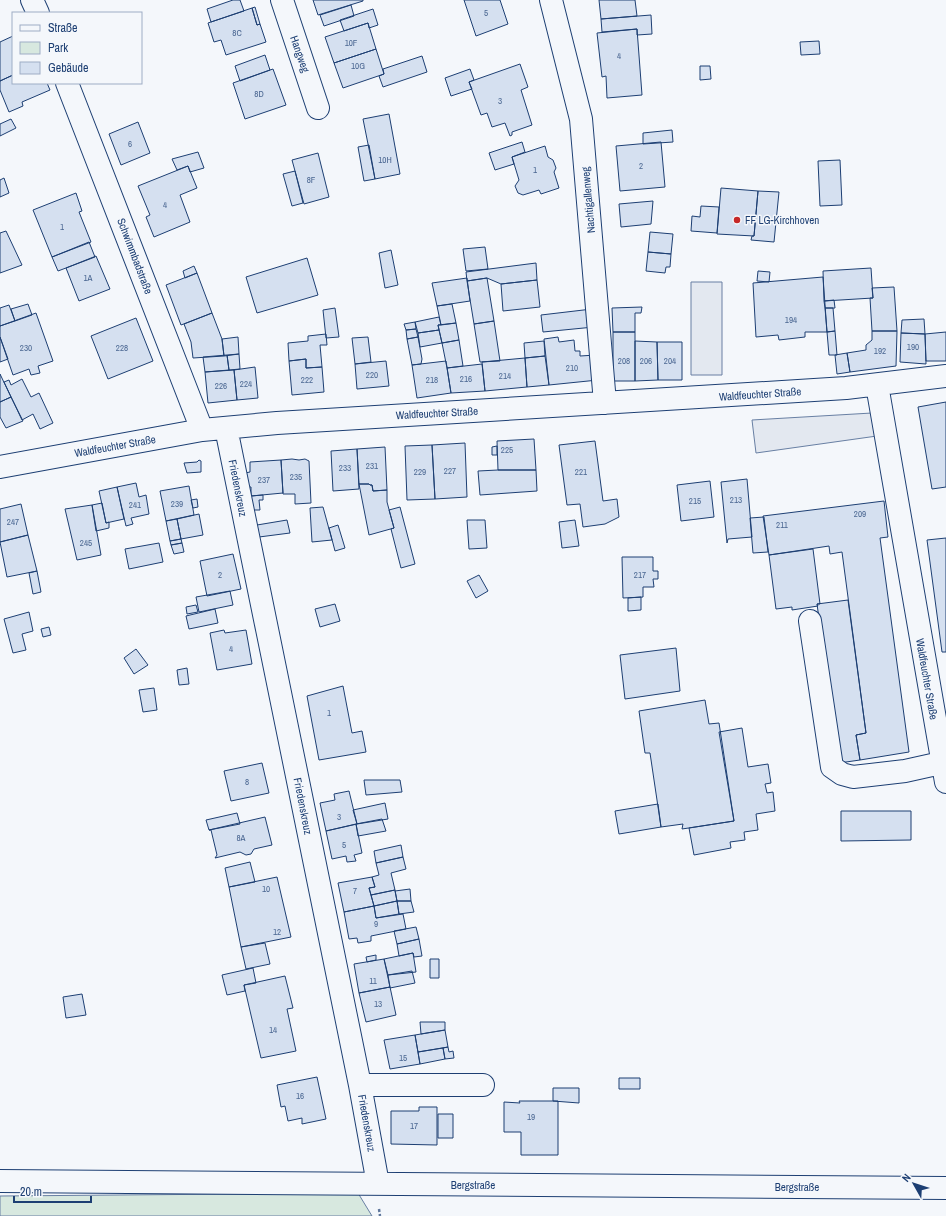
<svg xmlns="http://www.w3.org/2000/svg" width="946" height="1216" font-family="'Archivo Narrow',sans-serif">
  <rect width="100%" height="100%" fill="#f4f7fb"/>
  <path fill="#d7e8df" stroke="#687fa3" d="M 358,1193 L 372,1216 L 0,1216 L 0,1196 Z"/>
  <path fill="#e3e8f0" stroke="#687fa3" d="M 691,282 L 722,282 L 722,375 L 691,375 Z
    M 872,413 L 877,436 L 756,453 L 752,420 Z"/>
  <path fill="#d5e0f0" stroke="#1d3f73" d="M 233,0 L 240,0 L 244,11 L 211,22 L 207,9 Z
    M 313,0 L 363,0 L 363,1 L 318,15 Z
    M 464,0 L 500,0 L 508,24 L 476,36 Z
    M 599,0 L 635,0 L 637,16 L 601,19 Z
    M 351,5 L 354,16 L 324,26 L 320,15 Z
    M 255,7 L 260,24 L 257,25 L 252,8 Z
    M 252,8 L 257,25 L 260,24 L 266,42 L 226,55 L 221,40 L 214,42 L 208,23 Z
    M 373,9 L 378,25 L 369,28 L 368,23 L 344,31 L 340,20 Z
    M 651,15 L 652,34 L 637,35 L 637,29 L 602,32 L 601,19 Z
    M 368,23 L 376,49 L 334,63 L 325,37 Z
    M 637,29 L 642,95 L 607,98 L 606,76 L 602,77 L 597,33 Z
    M 13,36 L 13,75 L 0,81 L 0,42 Z
    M 819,41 L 820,54 L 801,55 L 800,42 Z
    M 376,49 L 384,74 L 343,88 L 334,63 Z
    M 265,55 L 270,70 L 240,81 L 235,66 Z
    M 422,56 L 427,72 L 383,87 L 379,76 L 384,74 L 383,69 Z
    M 520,64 L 528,87 L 521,90 L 532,125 L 512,132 L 512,135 L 510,136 L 505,123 L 492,127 L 487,113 L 481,115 L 469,82 Z
    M 700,66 L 710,66 L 711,79 L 700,80 Z
    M 273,69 L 286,105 L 245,119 L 233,83 Z
    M 470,69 L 474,80 L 469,82 L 472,89 L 451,96 L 445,78 Z
    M 13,75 L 13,83 L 47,83 L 50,90 L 22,102 L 23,106 L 9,112 L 0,90 L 0,81 Z
    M 389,114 L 400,174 L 375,179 L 363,119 Z
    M 11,119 L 16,128 L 0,136 L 0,124 Z
    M 138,122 L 150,153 L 121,165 L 109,134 Z
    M 672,130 L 673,142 L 643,144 L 643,133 Z
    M 522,142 L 525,152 L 512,157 L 514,164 L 495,170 L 489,153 Z
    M 661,142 L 665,187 L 620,191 L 616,146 Z
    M 369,145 L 375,179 L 364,181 L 358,147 Z
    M 545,146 L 548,157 L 553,160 L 556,168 L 554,172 L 559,188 L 541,194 L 539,190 L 523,195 L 518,193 L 515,186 L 519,180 L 512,157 Z
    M 198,152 L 204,168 L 190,172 L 188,166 L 177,170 L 172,159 Z
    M 318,153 L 329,197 L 304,204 L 292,160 Z
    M 840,160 L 842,205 L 820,206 L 818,161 Z
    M 188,166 L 197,188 L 180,195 L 190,222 L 154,237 L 146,217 L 150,215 L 138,186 Z
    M 295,171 L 303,203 L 292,206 L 283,174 Z
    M 4,178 L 9,193 L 0,197 L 0,180 Z
    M 721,188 L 758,191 L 754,236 L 717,234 Z
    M 758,191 L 779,192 L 774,242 L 751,240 L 752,236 L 754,236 Z
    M 76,193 L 82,211 L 79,212 L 91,242 L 52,257 L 33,210 Z
    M 653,201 L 651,224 L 621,227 L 619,204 Z
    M 701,206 L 719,207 L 717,233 L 691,231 L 692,216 L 700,217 Z
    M 6,231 L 22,265 L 0,273 L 0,233 Z
    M 650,232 L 673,234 L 671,254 L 648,252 Z
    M 89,242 L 95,257 L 58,271 L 52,257 Z
    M 485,247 L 488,269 L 466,271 L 463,249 Z
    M 391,250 L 398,285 L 385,288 L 379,253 Z
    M 648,252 L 671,254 L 670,267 L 666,267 L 665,273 L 646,271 Z
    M 96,256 L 110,289 L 79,301 L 66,268 Z
    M 307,258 L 318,295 L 257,313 L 246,277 Z
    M 536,263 L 537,280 L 501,284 L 487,278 L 467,281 L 466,272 Z
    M 194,266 L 197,273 L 185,278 L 183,271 Z
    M 871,268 L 873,298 L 824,301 L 823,271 Z
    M 758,271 L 770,272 L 769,282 L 757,281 Z
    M 197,273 L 212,313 L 181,325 L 166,285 Z
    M 823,277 L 827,332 L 805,332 L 805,337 L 779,340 L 778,335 L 756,337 L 753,283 Z
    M 467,278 L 470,301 L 437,306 L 432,283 Z
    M 487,278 L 494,321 L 474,324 L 467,281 Z
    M 537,280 L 540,307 L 503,311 L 501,284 Z
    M 894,287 L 897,331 L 872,331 L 870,298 L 873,298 L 872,288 Z
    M 834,300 L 835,308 L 825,308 L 824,301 Z
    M 28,304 L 32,315 L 15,321 L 11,309 Z
    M 452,304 L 456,323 L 441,325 L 437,306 Z
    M 9,305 L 15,321 L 0,326 L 0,308 Z
    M 642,307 L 641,313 L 635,313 L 635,332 L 613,332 L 612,308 Z
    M 335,308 L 339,337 L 326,338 L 323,310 Z
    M 825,308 L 833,308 L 835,331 L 827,332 Z
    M 592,309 L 594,327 L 543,332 L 541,315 Z
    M 36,313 L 53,361 L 38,366 L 40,373 L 31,375 L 29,369 L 13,375 L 0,337 L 0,326 Z
    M 212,313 L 222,339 L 224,356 L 193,358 L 191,342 L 184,324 Z
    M 439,317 L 441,325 L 438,325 L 439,330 L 418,333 L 415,322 Z
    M 136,318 L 153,361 L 108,379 L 91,336 Z
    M 924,319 L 925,334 L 901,333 L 902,320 Z
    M 494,321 L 500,361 L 480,362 L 474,324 Z
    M 415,322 L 416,329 L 406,330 L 404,324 Z
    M 456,323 L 459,340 L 442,343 L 438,325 Z
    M 416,329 L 418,337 L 407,339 L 406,330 Z
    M 439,330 L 442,343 L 420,347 L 418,333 Z
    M 835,331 L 837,355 L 829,355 L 827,332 Z
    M 872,331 L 897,331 L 896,366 L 850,372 L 847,353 L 866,350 L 866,345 L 872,340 Z
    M 613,332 L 635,332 L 635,381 L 613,381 Z
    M 946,332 L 946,361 L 926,361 L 925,334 Z
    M 901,333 L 925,334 L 926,364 L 900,362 Z
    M 326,334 L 327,345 L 320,345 L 322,367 L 306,368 L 306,359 L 289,361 L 288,343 L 308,341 L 308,336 Z
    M 0,337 L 8,359 L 0,362 Z
    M 238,337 L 239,354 L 224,356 L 222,339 Z
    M 368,337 L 371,362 L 355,364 L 352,338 Z
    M 418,337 L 422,359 L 421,364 L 412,365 L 407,339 Z
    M 558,337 L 559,342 L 574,340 L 575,351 L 580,351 L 580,356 L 596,355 L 598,380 L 549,385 L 544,339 Z
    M 459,340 L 463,366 L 447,368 L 442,343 Z
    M 544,341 L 545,356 L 525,358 L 524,343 Z
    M 635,341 L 657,342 L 658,380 L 635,381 Z
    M 657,342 L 682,342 L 682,380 L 658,380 Z
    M 847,353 L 850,372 L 837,374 L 835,355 Z
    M 239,354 L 240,369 L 229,370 L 227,355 Z
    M 227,355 L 229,370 L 205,372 L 203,357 Z
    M 545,356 L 549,385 L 527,387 L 525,358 Z
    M 525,358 L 527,387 L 485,391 L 482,362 Z
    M 306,359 L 306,368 L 322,367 L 324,392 L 292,395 L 289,361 Z
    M 386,361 L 389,386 L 357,389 L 355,364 Z
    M 446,361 L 451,393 L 417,398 L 412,365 Z
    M 482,364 L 485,391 L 451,393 L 447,368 Z
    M 255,367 L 258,398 L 237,400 L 234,370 Z
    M 234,370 L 237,400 L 208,403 L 205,372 Z
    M 0,374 L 11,397 L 0,402 Z
    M 22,379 L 31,397 L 39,393 L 53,423 L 40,429 L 33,414 L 22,420 L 4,382 L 9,380 L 11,385 Z
    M 11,397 L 23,421 L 6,428 L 0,417 L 0,402 Z
    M 946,402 L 946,487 L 932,489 L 918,407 Z
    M 534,439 L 536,470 L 498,470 L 497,441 Z
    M 595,441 L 603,501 L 617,499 L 619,517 L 605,524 L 583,527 L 580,504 L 567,505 L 559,445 Z
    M 465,443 L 467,497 L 435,499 L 432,445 Z
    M 432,445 L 435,499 L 407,500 L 405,446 Z
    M 497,446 L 497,455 L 492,455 L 492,447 Z
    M 385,447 L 387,490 L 373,491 L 372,485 L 370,485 L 369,484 L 359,484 L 357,449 Z
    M 357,449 L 359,489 L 333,491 L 331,451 Z
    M 292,459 L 299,460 L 305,459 L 309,461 L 311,503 L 295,504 L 295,494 L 283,494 L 281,460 Z
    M 199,460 L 201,461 L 201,472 L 187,473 L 184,463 L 197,462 Z
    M 281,460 L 283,493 L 251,496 L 251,487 L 246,487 L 245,473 L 250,472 L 250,462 Z
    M 498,470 L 536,470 L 537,491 L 480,495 L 478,471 Z
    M 747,479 L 752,537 L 728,539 L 727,543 L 721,482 Z
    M 710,481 L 714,517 L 681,521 L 677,485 Z
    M 136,483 L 139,497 L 146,495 L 149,514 L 131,518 L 133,524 L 126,526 L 117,487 Z
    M 359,484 L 369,484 L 370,485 L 372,485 L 373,491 L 387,490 L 387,502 L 394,528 L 369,535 Z
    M 189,486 L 194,515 L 166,521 L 160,491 Z
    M 117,487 L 124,519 L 106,523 L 99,491 Z
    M 263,495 L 263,500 L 259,500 L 260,510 L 253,510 L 251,496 Z
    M 197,499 L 198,507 L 193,508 L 191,500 Z
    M 884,501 L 888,537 L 880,538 L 909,752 L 860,760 L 856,735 L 866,733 L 842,552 L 830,554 L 829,546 L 769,555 L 763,516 Z
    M 102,503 L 106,523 L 109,522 L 109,528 L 96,531 L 92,505 Z
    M 21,504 L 28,535 L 0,542 L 0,509 Z
    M 92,505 L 101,555 L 77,560 L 65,509 Z
    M 323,507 L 332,540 L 312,542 L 310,508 Z
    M 400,507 L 415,564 L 401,568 L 391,529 L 394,528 L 389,510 Z
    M 199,514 L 203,535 L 181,539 L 177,519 Z
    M 764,517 L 768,552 L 753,553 L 750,518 Z
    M 177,519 L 181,539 L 170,541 L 166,521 Z
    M 287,520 L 290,533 L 259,537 L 257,525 Z
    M 467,520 L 485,520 L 487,548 L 469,549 Z
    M 575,520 L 579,546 L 562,548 L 559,522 Z
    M 338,525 L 345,548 L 335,551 L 329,528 Z
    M 28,535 L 37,571 L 7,577 L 0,542 Z
    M 946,538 L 946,652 L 942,652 L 927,540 Z
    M 181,539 L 182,543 L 171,545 L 170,541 Z
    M 159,543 L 163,562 L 129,569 L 125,549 Z
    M 182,543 L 184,552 L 174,554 L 171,545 Z
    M 813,549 L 820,604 L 817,604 L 818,606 L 792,610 L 792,607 L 776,609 L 769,555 Z
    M 233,554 L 241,589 L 207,596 L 200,561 Z
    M 622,557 L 653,557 L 653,571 L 658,571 L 658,579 L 653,579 L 654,587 L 643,587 L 643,597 L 623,598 Z
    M 37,571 L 41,592 L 33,594 L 29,573 Z
    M 479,575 L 488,591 L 476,598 L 467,581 Z
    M 230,591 L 233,605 L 199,612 L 196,597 Z
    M 641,597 L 641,610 L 628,611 L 628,598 Z
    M 848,600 L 866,733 L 856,735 L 860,760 L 839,763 L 817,604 Z
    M 335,604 L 340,621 L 320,627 L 315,609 Z
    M 196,605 L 198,612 L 187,614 L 186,607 Z
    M 215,609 L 218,623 L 189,629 L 186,616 Z
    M 29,612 L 33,631 L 22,634 L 26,650 L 13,653 L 4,619 Z
    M 49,627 L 51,635 L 43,637 L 41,629 Z
    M 224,630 L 225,633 L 246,630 L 252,664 L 217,670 L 210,633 Z
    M 676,648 L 680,691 L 625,699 L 620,655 Z
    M 136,649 L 148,665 L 134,674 L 124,658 Z
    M 187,668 L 189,684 L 179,685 L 177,670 Z
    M 343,686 L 352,733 L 362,731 L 366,752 L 319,760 L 307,696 Z
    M 154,688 L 157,710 L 143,712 L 139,690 Z
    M 705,700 L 709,724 L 719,723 L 734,821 L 682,829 L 683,824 L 661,827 L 650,753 L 645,753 L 639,711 Z
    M 742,728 L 748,767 L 768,764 L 771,783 L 765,784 L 767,793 L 773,792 L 775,811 L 756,814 L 758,830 L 744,832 L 745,840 L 730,842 L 731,848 L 694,855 L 689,828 L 734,821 L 719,732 Z
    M 262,763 L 269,793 L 231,801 L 224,771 Z
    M 364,780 L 400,780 L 402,792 L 366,795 Z
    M 349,791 L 357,824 L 326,831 L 320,803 L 335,800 L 334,794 Z
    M 385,803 L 388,819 L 357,824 L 353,810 Z
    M 658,804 L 661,827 L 619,834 L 615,811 Z
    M 841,811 L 911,811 L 911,840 L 841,841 Z
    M 237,813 L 240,824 L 209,830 L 206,820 Z
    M 265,817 L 272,845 L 254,849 L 251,854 L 246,855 L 240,852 L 215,858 L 217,855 L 211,830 L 209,830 Z
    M 382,819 L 386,831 L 358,836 L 356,824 Z
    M 356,824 L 362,853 L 354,855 L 356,861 L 347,862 L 346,856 L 332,859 L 326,831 Z
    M 401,845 L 403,857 L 376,863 L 374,851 Z
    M 403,857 L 406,869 L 391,873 L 395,890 L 371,895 L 369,888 L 375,887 L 372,877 L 379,875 L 376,863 Z
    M 250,862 L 255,882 L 229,887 L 225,868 Z
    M 277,877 L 291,937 L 241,947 L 229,887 Z
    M 372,877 L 375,887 L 369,888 L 374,906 L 344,912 L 338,883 Z
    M 410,889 L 411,901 L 397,901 L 395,891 Z
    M 395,890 L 397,901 L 374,906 L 371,895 Z
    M 397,901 L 399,914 L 376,918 L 374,906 Z
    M 397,901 L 411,901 L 414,912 L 399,914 Z
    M 374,906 L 376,918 L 403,914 L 406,929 L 371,936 L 371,941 L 358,943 L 357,938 L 349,939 L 344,912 Z
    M 416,927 L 419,939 L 397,944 L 394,931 Z
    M 419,939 L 422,956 L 414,957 L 413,953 L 399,956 L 397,944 Z
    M 265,943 L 270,964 L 246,969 L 241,947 Z
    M 413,953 L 416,972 L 388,975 L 384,959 Z
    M 376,955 L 376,960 L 367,962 L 366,957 Z
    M 384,959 L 390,987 L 359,993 L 354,964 Z
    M 430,959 L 439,959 L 439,978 L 430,978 Z
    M 253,968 L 256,983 L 244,985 L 245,991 L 227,995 L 222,975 Z
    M 412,971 L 415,983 L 390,988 L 388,975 Z
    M 285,976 L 293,1008 L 287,1009 L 296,1051 L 261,1058 L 244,985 Z
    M 390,987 L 396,1015 L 366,1022 L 359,993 Z
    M 82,994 L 86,1015 L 66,1018 L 63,997 Z
    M 420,1022 L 445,1022 L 445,1030 L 421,1034 Z
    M 445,1030 L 448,1047 L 418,1052 L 415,1035 Z
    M 415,1035 L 420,1064 L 390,1069 L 384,1040 Z
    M 448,1047 L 449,1052 L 453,1051 L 454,1058 L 445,1059 L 443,1048 Z
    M 443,1048 L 445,1059 L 420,1064 L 418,1052 Z
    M 317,1077 L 326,1119 L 302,1124 L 302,1118 L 288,1121 L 285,1106 L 281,1107 L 277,1085 Z
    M 619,1078 L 640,1078 L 640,1089 L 619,1089 Z
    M 553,1088 L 579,1088 L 579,1103 L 553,1101 Z
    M 519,1101 L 558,1101 L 558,1155 L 521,1155 L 521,1132 L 504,1132 L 504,1102 L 520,1103 Z
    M 419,1107 L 437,1107 L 437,1145 L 391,1144 L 391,1111 L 419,1111 Z
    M 438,1114 L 453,1114 L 453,1138 L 438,1138 Z"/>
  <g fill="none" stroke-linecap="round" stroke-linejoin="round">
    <defs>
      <path id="minor" d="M 32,0 L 38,13
        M 282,0 L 318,108
        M 551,0 L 581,119 L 605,403
        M 67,83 L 202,430
        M 877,385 L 946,782
        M 226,428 L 360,1085 L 378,1184
        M 0,467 L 202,430 L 277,423 L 846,388 L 946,376
        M 810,621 L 832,767 L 842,774 L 853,777 L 905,771 L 941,763
        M 360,1085 L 483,1085
        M 0,1181 L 946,1188"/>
    </defs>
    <use href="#minor" stroke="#1d3f73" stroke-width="24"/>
    <path stroke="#5e769c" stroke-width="2.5" stroke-dasharray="3 2" stroke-linecap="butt" d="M 379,1209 L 380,1216"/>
    <use href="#minor" stroke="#f4f7fb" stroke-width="22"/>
  </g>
  <circle fill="#c62828" stroke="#f4f7fb" stroke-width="1.5" cx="737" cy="220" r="4"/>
  <g text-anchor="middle" stroke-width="3" stroke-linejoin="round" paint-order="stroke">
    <g font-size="9" fill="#4b6792">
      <text x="486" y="16">5</text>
      <text x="237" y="36">8C</text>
      <text x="351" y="46">10F</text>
      <text x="619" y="59">4</text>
      <text x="358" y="69">10G</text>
      <text x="259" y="97">8D</text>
      <text x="500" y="104">3</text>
      <text x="130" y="147">6</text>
      <text x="385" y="163">10H</text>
      <text x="641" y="169">2</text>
      <text x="535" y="173">1</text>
      <text x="311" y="183">8F</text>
      <text x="165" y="208">4</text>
      <text x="62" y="230">1</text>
      <text x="88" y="281">1A</text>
      <text x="791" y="323">194</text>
      <text x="913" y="350">190</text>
      <text x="26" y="351">230</text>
      <text x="122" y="351">228</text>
      <text x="880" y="354">192</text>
      <text x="624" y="364">208</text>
      <text x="646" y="364">206</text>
      <text x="670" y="364">204</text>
      <text x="572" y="371">210</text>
      <text x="372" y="378">220</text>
      <text x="505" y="379">214</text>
      <text x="466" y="382">216</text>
      <text x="307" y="383">222</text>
      <text x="432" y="383">218</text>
      <text x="246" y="387">224</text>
      <text x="221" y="389">226</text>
      <text x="507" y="453">225</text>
      <text x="372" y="469">231</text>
      <text x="345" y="471">233</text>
      <text x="450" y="474">227</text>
      <text x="420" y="475">229</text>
      <text x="581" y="475">221</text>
      <text x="296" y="480">235</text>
      <text x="264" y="483">237</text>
      <text x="736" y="503">213</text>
      <text x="695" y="504">215</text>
      <text x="177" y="507">239</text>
      <text x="135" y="508">241</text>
      <text x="860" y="517">209</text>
      <text x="13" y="525">247</text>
      <text x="782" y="528">211</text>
      <text x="86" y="546">245</text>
      <text x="220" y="578">2</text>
      <text x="640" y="578">217</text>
      <text x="231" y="652">4</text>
      <text x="329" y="716">1</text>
      <text x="247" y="785">8</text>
      <text x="339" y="820">3</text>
      <text x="241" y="841">8A</text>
      <text x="344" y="848">5</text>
      <text x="266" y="892">10</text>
      <text x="355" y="894">7</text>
      <text x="376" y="927">9</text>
      <text x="277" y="935">12</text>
      <text x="373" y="984">11</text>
      <text x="378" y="1007">13</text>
      <text x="273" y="1033">14</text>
      <text x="403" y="1061">15</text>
      <text x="300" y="1099">16</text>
      <text x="531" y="1120">19</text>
      <text x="414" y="1129">17</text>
    </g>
    <g font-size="11" fill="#1d3f73" stroke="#f4f7fb">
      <text transform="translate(300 54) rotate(71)" y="4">Hangweg</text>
      <text transform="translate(588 200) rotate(-95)" y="4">Nachtigallenweg</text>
      <text transform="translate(135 256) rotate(69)" y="4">Schwimmbadstraße</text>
      <text transform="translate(760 394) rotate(-4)" y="4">Waldfeuchter Straße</text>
      <text transform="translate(437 413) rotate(-3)" y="4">Waldfeuchter Straße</text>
      <text transform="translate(115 446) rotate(-10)" y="4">Waldfeuchter Straße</text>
      <text transform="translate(238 488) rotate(79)" y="4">Friedenskreuz</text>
      <text transform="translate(927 679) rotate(80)" y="4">Waldfeuchter Straße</text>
      <text transform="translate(303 806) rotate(79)" y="4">Friedenskreuz</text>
      <text transform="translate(367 1123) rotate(80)" y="4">Friedenskreuz</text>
      <text x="473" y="1189">Bergstraße</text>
      <text x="797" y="1191">Bergstraße</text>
    </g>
    <g font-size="11" fill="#1d3f73" stroke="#f4f7fb" text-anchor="start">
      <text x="745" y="224">FF LG-Kirchhoven</text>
    </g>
  </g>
  <rect x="12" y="12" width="130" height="72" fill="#f4f7fb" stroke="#9eadc5"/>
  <rect x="20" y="25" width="20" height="6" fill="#f4f7fb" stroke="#9eadc5"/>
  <text x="48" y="32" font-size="12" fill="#1d3f73">Straße</text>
  <rect x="20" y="42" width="20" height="12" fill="#d7e8df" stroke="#9eadc5"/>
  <text x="48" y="52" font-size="12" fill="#1d3f73">Park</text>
  <rect x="20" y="62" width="20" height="12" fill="#d5e0f0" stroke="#9eadc5"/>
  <text x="48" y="72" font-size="12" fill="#1d3f73">Gebäude</text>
  <g transform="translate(914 1184) rotate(309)" stroke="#f4f7fb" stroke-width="3" paint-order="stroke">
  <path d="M0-3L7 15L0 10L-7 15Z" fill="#1d3f73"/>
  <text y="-6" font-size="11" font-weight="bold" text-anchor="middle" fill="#1d3f73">N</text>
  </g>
  <path d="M14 1196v6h77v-6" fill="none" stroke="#1d3f73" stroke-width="2"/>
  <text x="20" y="1196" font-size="12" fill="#1d3f73" stroke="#f4f7fb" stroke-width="3" paint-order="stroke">20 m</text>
</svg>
